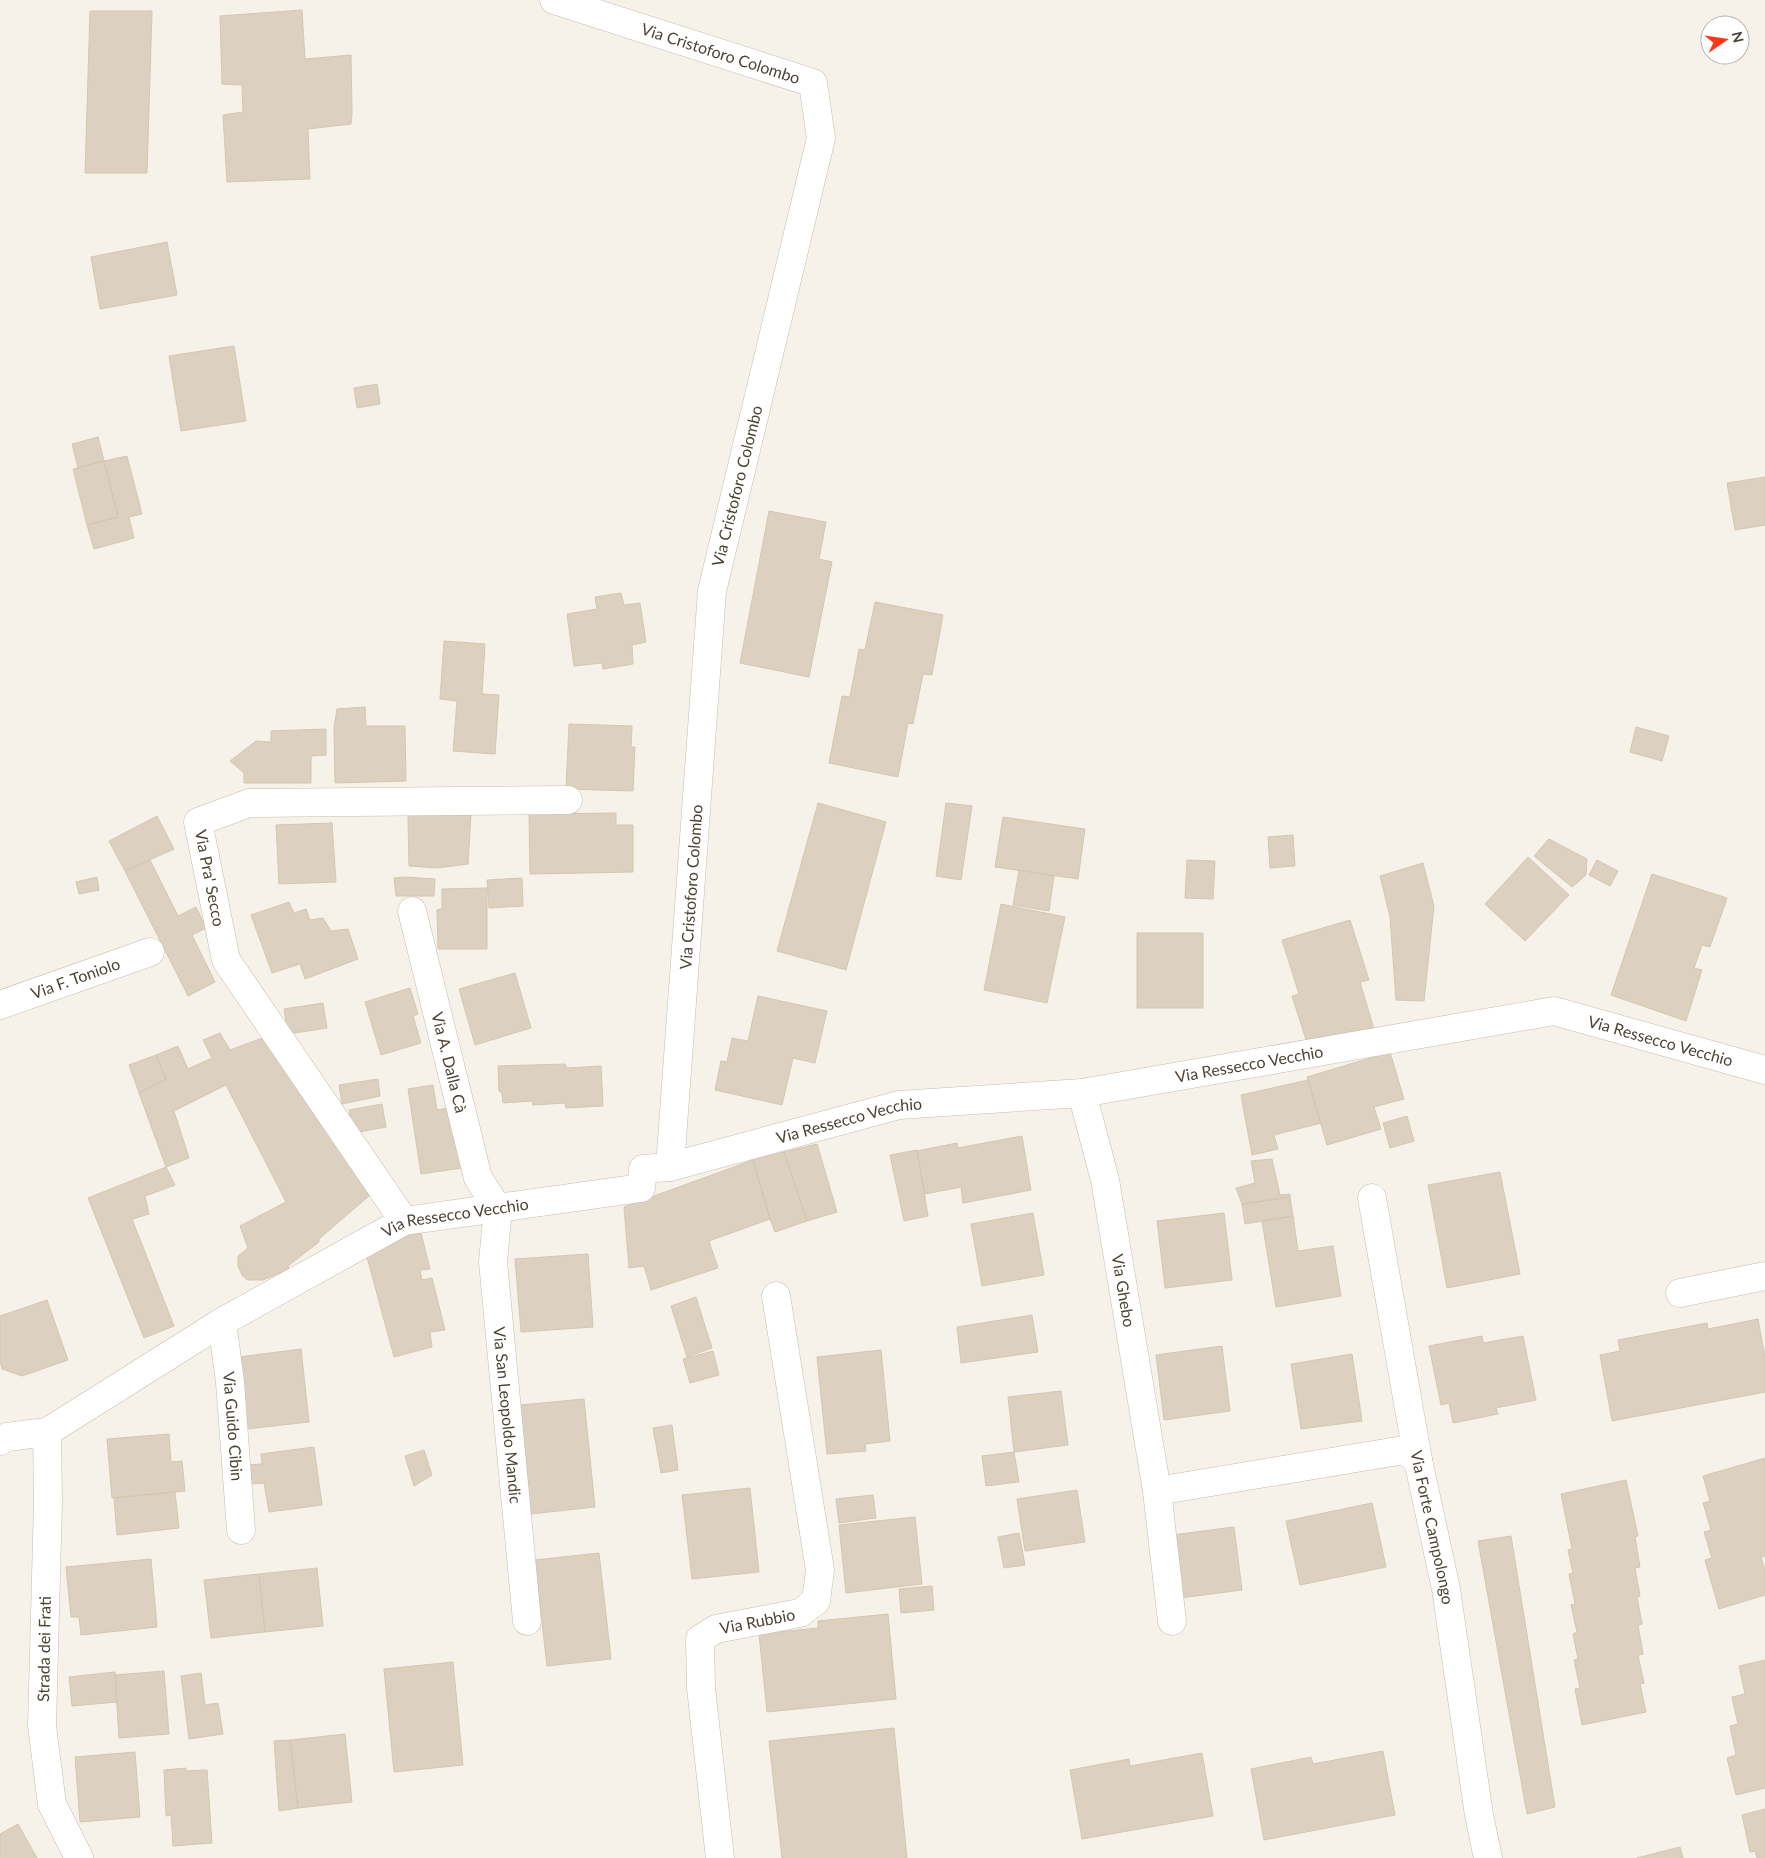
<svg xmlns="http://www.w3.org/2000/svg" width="1765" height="1858" font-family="Lato,sans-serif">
  <rect width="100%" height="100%" fill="#f6f2e9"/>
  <path fill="#dcd1c0" stroke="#d5c6af" d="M 302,10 L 305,59 L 351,55 L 352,113 L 351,124 L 308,129 L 310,179 L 227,182 L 223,115 L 243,112 L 242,85 L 222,84 L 220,16 Z
    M 90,11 L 152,11 L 147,173 L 85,173 Z
    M 167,242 L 177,295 L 100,309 L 91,257 Z
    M 234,346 L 246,421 L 181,431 L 169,356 Z
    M 377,384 L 380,404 L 357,408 L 354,388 Z
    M 98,437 L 104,461 L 78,468 L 72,444 Z
    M 127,456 L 142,514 L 129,517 L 134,538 L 94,549 L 87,525 L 118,517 L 104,461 Z
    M 104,461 L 118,517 L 87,525 L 73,469 Z
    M 1765,477 L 1765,525 L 1735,530 L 1727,483 Z
    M 769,511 L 826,522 L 819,559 L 832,562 L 809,677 L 740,663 Z
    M 621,593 L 624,605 L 640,603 L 646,642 L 632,645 L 633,664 L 603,669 L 602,663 L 574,666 L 567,614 L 597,609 L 595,597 Z
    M 875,602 L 943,615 L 932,675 L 923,674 L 913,724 L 908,723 L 898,777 L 829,763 L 842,696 L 850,697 L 859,649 L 865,650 Z
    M 444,641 L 485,644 L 482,694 L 499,695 L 495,754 L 453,751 L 457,701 L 440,699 Z
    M 365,707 L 366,726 L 405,726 L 406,781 L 335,783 L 334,727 L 337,709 Z
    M 569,724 L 632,726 L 631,747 L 635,747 L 633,791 L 566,789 Z
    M 1636,727 L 1669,736 L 1662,761 L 1630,752 Z
    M 326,729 L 326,755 L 311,756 L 311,783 L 244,783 L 244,773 L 230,761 L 256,741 L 271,742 L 271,731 Z
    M 818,803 L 886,822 L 846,970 L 777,951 Z
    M 946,803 L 972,806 L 961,880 L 936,876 Z
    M 616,813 L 616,825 L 633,825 L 633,872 L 530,874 L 529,814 Z
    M 471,814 L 468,864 L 437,868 L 409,866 L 408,815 Z
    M 157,816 L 174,849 L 125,871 L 109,841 Z
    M 1003,817 L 1085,829 L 1078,879 L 995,867 Z
    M 332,823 L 336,882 L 279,884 L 276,825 Z
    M 1293,835 L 1295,866 L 1270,868 L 1268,837 Z
    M 1549,839 L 1587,859 L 1586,875 L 1572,887 L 1534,856 Z
    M 1528,857 L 1569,895 L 1525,941 L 1485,904 Z
    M 150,860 L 178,916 L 196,907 L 206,928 L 192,935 L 215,982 L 188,996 L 125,871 Z
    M 1187,860 L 1215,861 L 1213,899 L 1185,898 Z
    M 1597,860 L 1618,871 L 1610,886 L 1589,875 Z
    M 1423,863 L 1434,906 L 1424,1001 L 1396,1000 L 1390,917 L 1380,876 Z
    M 1019,870 L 1054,876 L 1049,911 L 1013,905 Z
    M 1652,874 L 1727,898 L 1710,947 L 1702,945 L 1694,968 L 1702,970 L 1686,1021 L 1611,995 Z
    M 97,877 L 99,890 L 79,894 L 76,882 Z
    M 405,877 L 435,879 L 434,896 L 396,896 L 394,878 Z
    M 522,878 L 523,906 L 489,908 L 487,880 Z
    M 487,888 L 487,949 L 438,949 L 437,910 L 442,909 L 442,889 Z
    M 289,902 L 294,913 L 306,909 L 310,920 L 323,918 L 331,931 L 348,929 L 358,959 L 305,979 L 300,964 L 272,973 L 251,915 Z
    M 1001,904 L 1065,917 L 1047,1003 L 984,990 Z
    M 1350,920 L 1369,980 L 1360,982 L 1374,1029 L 1309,1049 L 1292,996 L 1299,994 L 1282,940 Z
    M 1137,933 L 1203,933 L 1203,1008 L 1137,1008 Z
    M 515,973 L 531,1028 L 475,1045 L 459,989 Z
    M 410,988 L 418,1014 L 413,1016 L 421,1043 L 381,1055 L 365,1002 Z
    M 758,996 L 827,1011 L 815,1063 L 793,1058 L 782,1105 L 715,1090 L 721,1061 L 727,1062 L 732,1038 L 748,1041 Z
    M 323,1003 L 327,1028 L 288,1034 L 284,1009 Z
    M 220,1033 L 230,1050 L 268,1036 L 369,1196 L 319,1239 L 319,1242 L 288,1266 L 289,1269 L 263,1280 L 247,1280 L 242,1275 L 238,1266 L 238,1256 L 248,1248 L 240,1226 L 286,1202 L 226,1085 L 174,1111 L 189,1158 L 166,1167 L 139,1093 L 166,1079 L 156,1055 L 178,1046 L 188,1069 L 212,1058 L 203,1040 Z
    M 1390,1052 L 1404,1099 L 1374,1107 L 1381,1129 L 1327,1145 L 1307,1077 Z
    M 156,1055 L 166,1079 L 139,1093 L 129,1065 Z
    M 565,1064 L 567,1068 L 601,1066 L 603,1106 L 566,1108 L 565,1103 L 533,1105 L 532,1101 L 503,1103 L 502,1093 L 499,1091 L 498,1066 Z
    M 378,1079 L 380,1096 L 342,1104 L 339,1085 Z
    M 1308,1080 L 1321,1123 L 1274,1135 L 1278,1149 L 1252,1155 L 1241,1095 Z
    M 433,1085 L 437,1110 L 454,1107 L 462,1168 L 421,1174 L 408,1089 Z
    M 382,1104 L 386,1127 L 353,1133 L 349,1110 Z
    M 1407,1116 L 1414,1141 L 1390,1148 L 1383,1123 Z
    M 1022,1136 L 1031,1190 L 963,1203 L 961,1187 L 925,1194 L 917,1151 L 957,1143 L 958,1148 Z
    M 817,1144 L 837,1212 L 807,1221 L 784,1152 Z
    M 917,1150 L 928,1216 L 904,1221 L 890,1155 Z
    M 784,1152 L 807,1221 L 775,1232 L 770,1219 L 753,1160 Z
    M 1272,1159 L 1280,1195 L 1290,1194 L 1290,1197 L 1242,1204 L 1236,1188 L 1255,1183 L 1251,1161 Z
    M 753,1160 L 770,1219 L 709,1241 L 718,1268 L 651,1290 L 644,1266 L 629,1268 L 624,1207 Z
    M 166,1167 L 175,1185 L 145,1196 L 149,1214 L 132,1219 L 174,1326 L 144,1338 L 88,1198 Z
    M 1500,1172 L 1520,1274 L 1447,1288 L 1428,1185 Z
    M 1290,1197 L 1293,1216 L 1245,1224 L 1242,1204 Z
    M 1033,1213 L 1044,1275 L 982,1286 L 971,1224 Z
    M 1224,1213 L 1232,1280 L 1165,1288 L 1157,1221 Z
    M 1293,1216 L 1298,1251 L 1333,1246 L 1341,1296 L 1276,1307 L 1262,1221 Z
    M 421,1233 L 430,1269 L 420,1270 L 422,1280 L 432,1278 L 445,1330 L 430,1332 L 432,1347 L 394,1357 L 364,1246 Z
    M 588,1254 L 593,1327 L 521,1332 L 515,1259 Z
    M 696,1297 L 712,1348 L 687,1357 L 671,1306 Z
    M 47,1300 L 68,1360 L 22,1376 L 2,1369 L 0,1361 L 0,1316 Z
    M 1032,1315 L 1038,1352 L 961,1363 L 957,1327 Z
    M 1758,1319 L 1765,1357 L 1765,1392 L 1612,1421 L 1600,1355 L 1620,1351 L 1618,1340 L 1707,1323 L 1708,1329 Z
    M 1482,1336 L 1483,1343 L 1523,1336 L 1536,1400 L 1496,1408 L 1498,1414 L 1453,1423 L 1449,1403 L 1441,1405 L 1429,1346 Z
    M 1222,1346 L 1230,1411 L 1164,1420 L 1156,1355 Z
    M 301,1349 L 309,1422 L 247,1429 L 239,1357 Z
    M 881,1350 L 890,1441 L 865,1444 L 866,1451 L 827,1454 L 817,1357 Z
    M 713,1351 L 719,1375 L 690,1383 L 683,1359 Z
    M 1352,1354 L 1362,1421 L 1301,1429 L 1291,1364 Z
    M 1061,1391 L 1068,1445 L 1014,1452 L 1008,1397 Z
    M 584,1399 L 595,1507 L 531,1514 L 520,1405 Z
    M 672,1425 L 678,1470 L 661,1473 L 653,1428 Z
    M 169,1434 L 171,1462 L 182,1461 L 185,1491 L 112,1498 L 107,1439 Z
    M 314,1447 L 322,1505 L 269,1512 L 264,1483 L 249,1484 L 247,1465 L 262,1464 L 261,1454 Z
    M 424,1450 L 432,1475 L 414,1486 L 405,1456 Z
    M 1014,1452 L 1019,1482 L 986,1486 L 982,1456 Z
    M 1765,1458 L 1765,1556 L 1761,1557 L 1765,1570 L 1765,1595 L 1719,1609 L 1705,1560 L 1712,1558 L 1704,1532 L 1711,1530 L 1703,1503 L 1710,1501 L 1703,1476 Z
    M 1626,1480 L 1638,1536 L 1635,1537 L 1640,1567 L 1635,1568 L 1640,1596 L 1637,1597 L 1642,1624 L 1638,1625 L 1643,1654 L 1638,1655 L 1644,1683 L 1640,1684 L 1646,1712 L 1582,1725 L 1575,1689 L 1580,1688 L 1574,1660 L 1578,1659 L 1573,1634 L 1577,1632 L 1571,1605 L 1575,1604 L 1569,1574 L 1573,1573 L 1568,1550 L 1572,1549 L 1561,1494 Z
    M 750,1488 L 759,1572 L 692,1579 L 682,1495 Z
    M 1077,1490 L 1085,1542 L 1025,1551 L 1017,1499 Z
    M 175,1492 L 179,1528 L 117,1535 L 114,1498 Z
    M 873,1495 L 876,1518 L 839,1523 L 836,1499 Z
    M 1372,1503 L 1386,1567 L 1300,1585 L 1286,1521 Z
    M 915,1517 L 922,1584 L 846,1593 L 839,1525 Z
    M 1234,1527 L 1242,1590 L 1180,1598 L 1172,1535 Z
    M 1019,1533 L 1025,1565 L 1004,1568 L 998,1537 Z
    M 1511,1536 L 1555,1807 L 1527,1814 L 1478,1541 Z
    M 599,1553 L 611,1659 L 547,1666 L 535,1560 Z
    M 151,1559 L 157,1627 L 81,1635 L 79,1617 L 71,1617 L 66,1567 Z
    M 317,1568 L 323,1626 L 265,1632 L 259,1574 Z
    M 259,1574 L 265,1632 L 211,1638 L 204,1580 Z
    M 932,1586 L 934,1610 L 901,1613 L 899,1589 Z
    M 888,1614 L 896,1699 L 767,1712 L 759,1634 L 818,1628 L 818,1621 Z
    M 1765,1660 L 1765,1788 L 1736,1795 L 1727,1758 L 1736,1755 L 1730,1726 L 1738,1724 L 1732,1697 L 1745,1694 L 1739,1666 Z
    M 453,1662 L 463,1765 L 394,1772 L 384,1669 Z
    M 164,1671 L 169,1734 L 119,1738 L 115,1675 Z
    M 115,1672 L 117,1702 L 72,1706 L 69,1677 Z
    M 201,1673 L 205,1705 L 218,1703 L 223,1734 L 189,1739 L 181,1676 Z
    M 894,1728 L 907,1858 L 782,1858 L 769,1741 Z
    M 345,1734 L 352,1802 L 298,1808 L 290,1740 Z
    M 290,1740 L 298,1808 L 279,1811 L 274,1741 Z
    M 1383,1751 L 1395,1815 L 1264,1840 L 1251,1769 L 1311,1757 L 1313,1764 Z
    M 135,1752 L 140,1817 L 80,1822 L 75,1757 Z
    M 1202,1753 L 1213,1816 L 1082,1839 L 1070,1770 L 1129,1759 L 1130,1766 Z
    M 186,1768 L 186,1771 L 207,1770 L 212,1843 L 173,1846 L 171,1815 L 166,1816 L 164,1770 Z
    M 1765,1809 L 1765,1858 L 1757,1858 L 1755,1851 L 1750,1852 L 1742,1815 Z
    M 18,1824 L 37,1858 L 0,1858 L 0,1834 Z
    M 1680,1847 L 1683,1858 L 1637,1858 Z"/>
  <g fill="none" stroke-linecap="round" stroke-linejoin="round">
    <defs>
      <g id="minor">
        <path id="s1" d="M 554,0 L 813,83 L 821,138 L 712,591 L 670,1167"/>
        <path id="s2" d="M 412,911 L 478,1178 L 498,1209 L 493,1262 L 527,1621"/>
        <path id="s3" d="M 0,1005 L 150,952"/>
        <path id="s4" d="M 1082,1093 L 1105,1180 L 1157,1491 L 1172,1621"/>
        <path id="s5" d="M 1372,1198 L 1418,1460 L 1446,1589 L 1479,1815 L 1488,1858"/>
        <path d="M 404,1221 L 226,960 L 198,822 L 249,803 L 568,800"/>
        <path d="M 1680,1293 L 1765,1276"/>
        <path id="s6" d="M 222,1322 L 230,1382 L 241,1530"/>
        <path d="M 47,1432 L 48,1502 L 42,1726 L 52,1804 L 79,1858"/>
        <path id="s7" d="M 0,1441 L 7,1437 L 47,1432 L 222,1322 L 404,1221 L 641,1188 L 643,1169 L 670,1167 L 899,1105 L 1082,1093 L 1554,1011 L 1765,1070"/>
        <path d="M 1157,1491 L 1404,1450 L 1418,1460"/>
        <path id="s8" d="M 720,1858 L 701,1688 L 700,1639 L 716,1629 L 800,1613 L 816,1601 L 820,1570 L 776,1296"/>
      </g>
    </defs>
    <use href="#minor" stroke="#c6bdad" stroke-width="29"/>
    <use href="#minor" stroke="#fff" stroke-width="28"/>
  </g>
  <g text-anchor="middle" stroke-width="4" stroke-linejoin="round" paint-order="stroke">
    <g font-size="16" fill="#4b4336" stroke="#fff">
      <text dy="6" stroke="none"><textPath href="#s1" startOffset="175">Via Cristoforo Colombo</textPath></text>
      <text transform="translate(737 486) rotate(-76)" y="6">Via Cristoforo Colombo</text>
      <text transform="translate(210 878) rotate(79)" y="6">Via Pra' Secco</text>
      <text transform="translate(691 887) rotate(-86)" y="6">Via Cristoforo Colombo</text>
      <text dy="6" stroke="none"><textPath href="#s3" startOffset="80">Via F. Toniolo</textPath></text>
      <text dy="6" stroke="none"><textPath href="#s7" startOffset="1759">Via Ressecco Vecchio</textPath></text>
      <text dy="6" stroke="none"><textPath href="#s2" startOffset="156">Via A. Dalla Cà</textPath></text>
      <text dy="6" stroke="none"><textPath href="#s7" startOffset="1339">Via Ressecco Vecchio</textPath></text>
      <text dy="6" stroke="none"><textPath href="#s7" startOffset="934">Via Ressecco Vecchio</textPath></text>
      <text dy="6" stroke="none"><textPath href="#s7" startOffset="514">Via Ressecco Vecchio</textPath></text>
      <text dy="6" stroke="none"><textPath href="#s4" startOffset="202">Via Ghebo</textPath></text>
      <text dy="6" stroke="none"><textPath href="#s2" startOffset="519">Via San Leopoldo Mandic</textPath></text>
      <text dy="6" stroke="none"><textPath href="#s6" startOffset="105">Via Guido Cibin</textPath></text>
      <text dy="6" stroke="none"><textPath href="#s5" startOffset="335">Via Forte Campolongo</textPath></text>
      <text dy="6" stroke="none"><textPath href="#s8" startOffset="281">Via Rubbio</textPath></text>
      <text transform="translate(44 1649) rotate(-89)" y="6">Strada dei Frati</text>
    </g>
  </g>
  <g transform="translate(1725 40) rotate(77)"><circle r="24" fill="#ffffff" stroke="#b7b4af"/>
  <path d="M0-4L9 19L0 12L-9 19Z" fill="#ff3618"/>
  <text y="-8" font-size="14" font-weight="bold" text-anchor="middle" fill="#4b4336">N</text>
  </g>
</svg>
